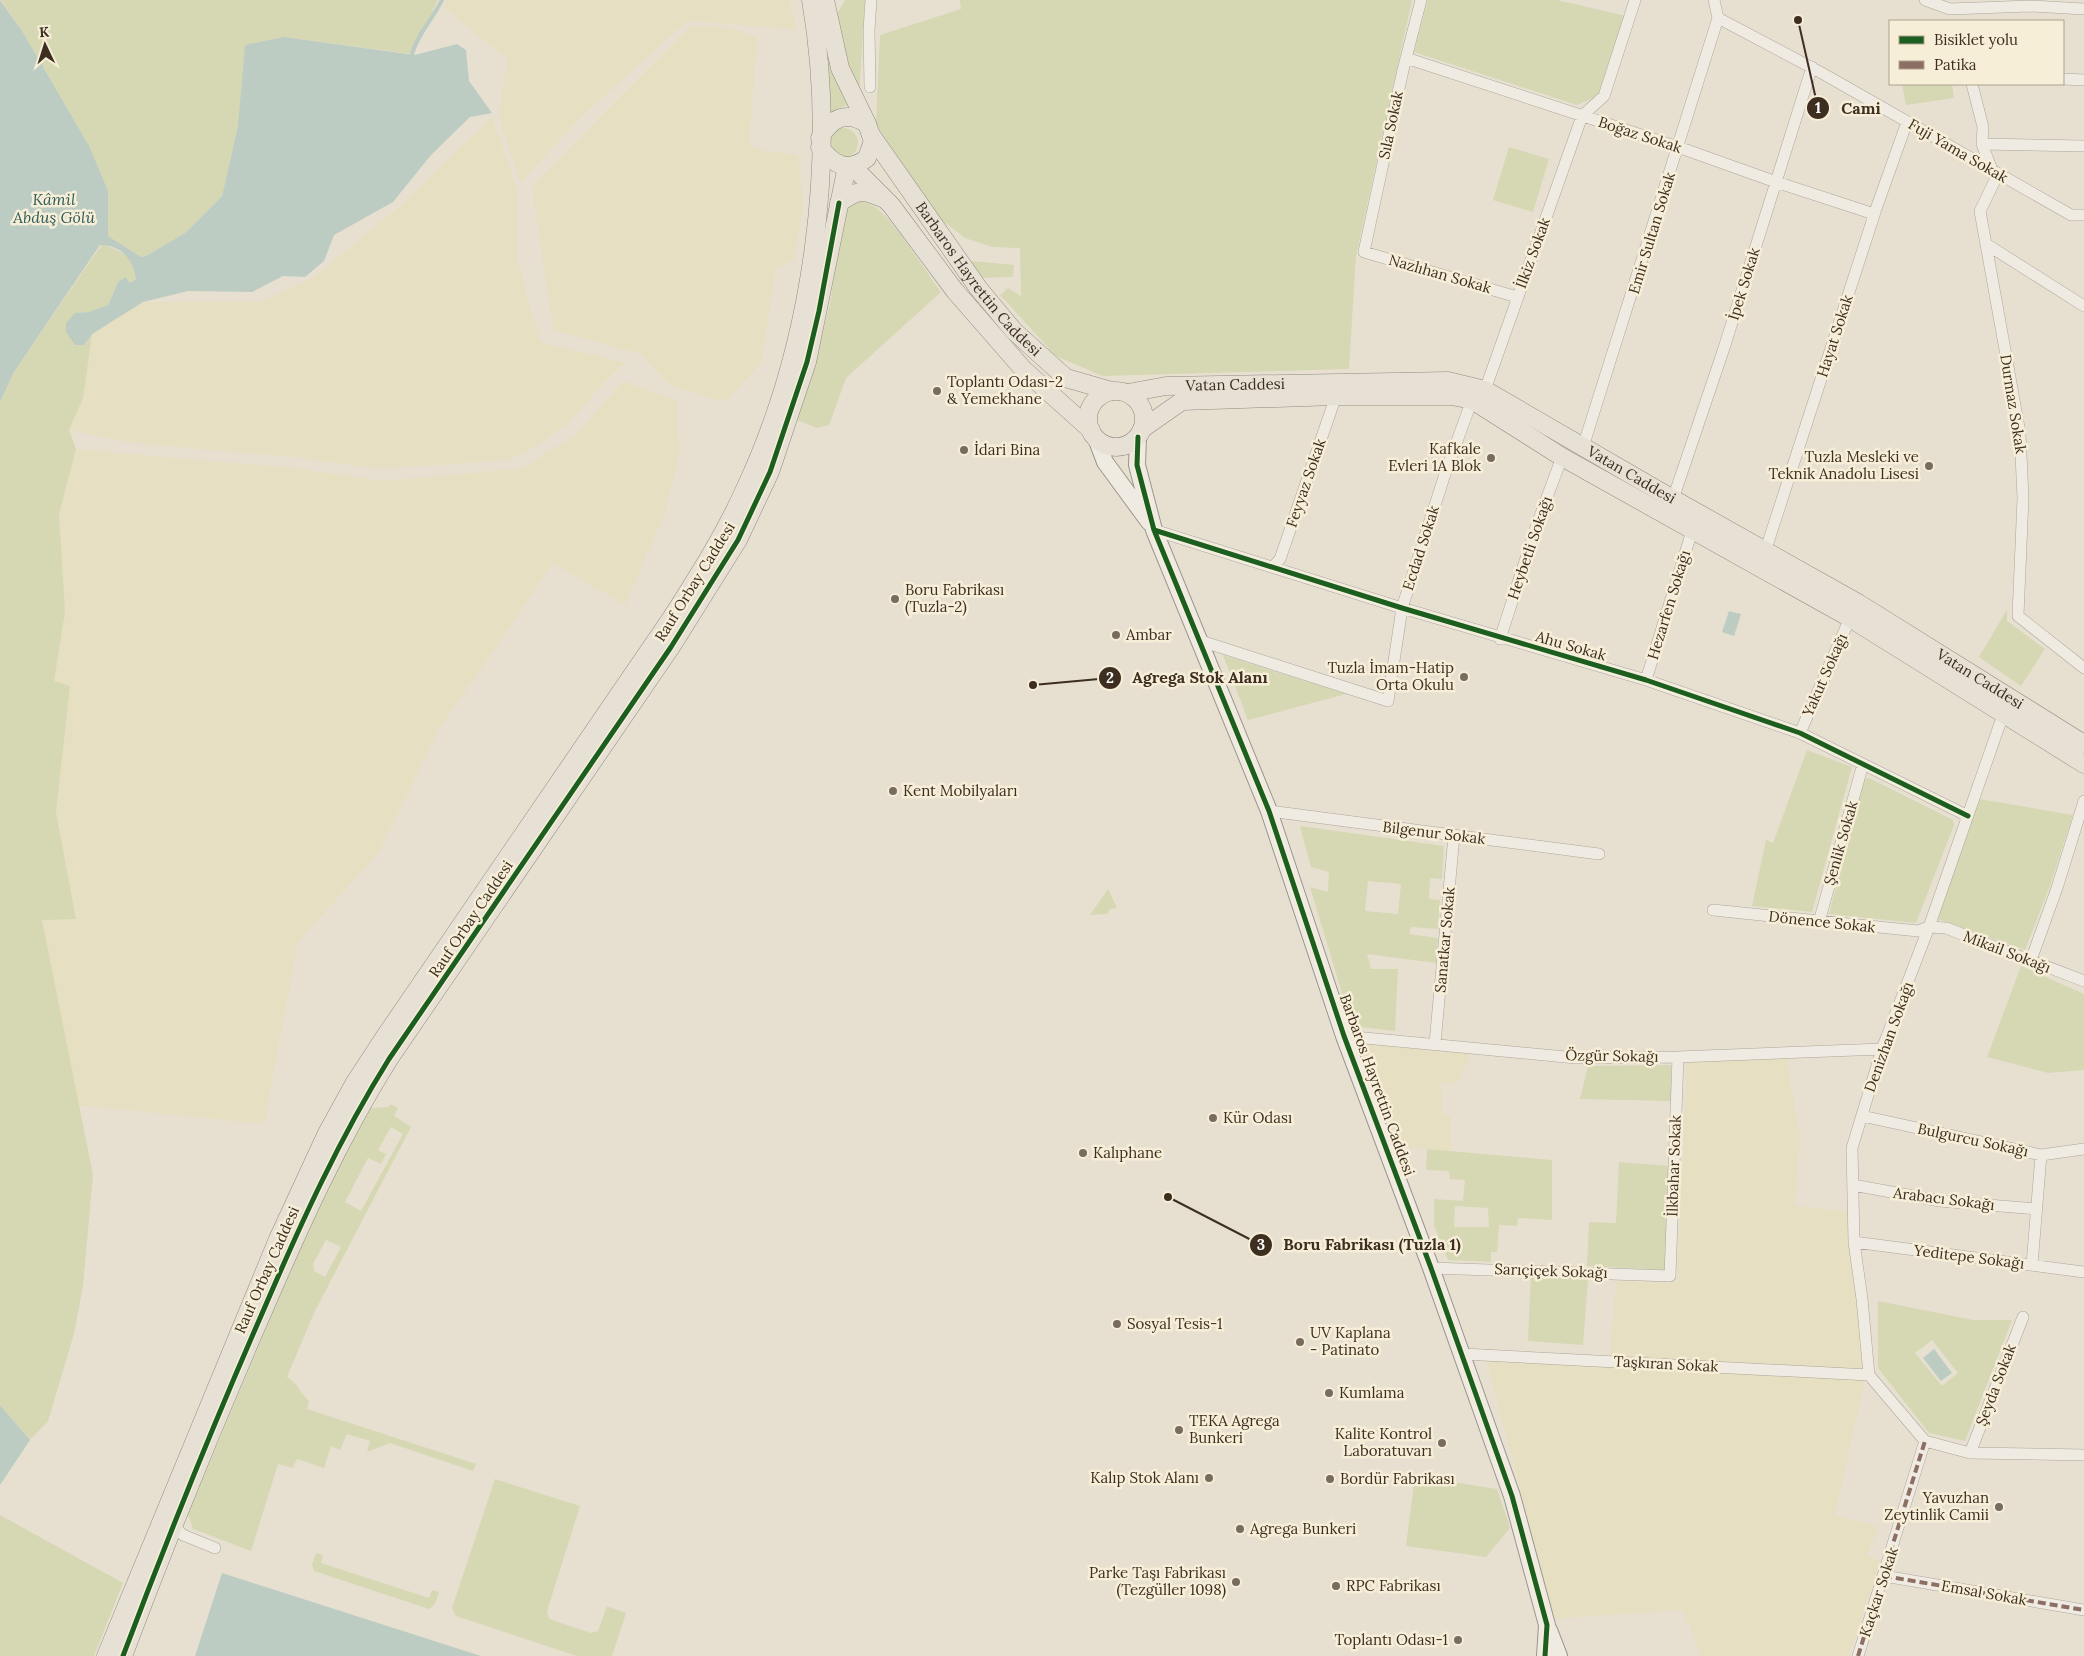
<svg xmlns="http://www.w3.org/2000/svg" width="2084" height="1656" font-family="Lora,serif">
  <rect width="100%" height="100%" fill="#e7e0d1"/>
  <path fill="#e6dfc2" d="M 447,0 L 790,0 L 796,29 L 687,21 L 581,117 L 520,183 L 499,116 L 507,59 L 443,7 Z
    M 697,26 L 734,29 L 757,38 L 749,146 L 766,151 L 798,155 L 803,205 L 794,260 L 776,269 L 761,363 L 725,402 L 671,386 L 640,354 L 553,330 L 532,186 L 689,28 Z
    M 492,117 L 517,189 L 517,259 L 540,342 L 626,363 L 612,374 L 571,420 L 540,444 L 510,460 L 379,469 L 294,457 L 133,443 L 69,430 L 83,398 L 92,334 L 143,302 L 263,301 L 315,276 L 398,208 Z
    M 623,381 L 678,401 L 679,456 L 662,520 L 625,605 L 553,563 L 439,730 L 379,852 L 298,942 L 264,1124 L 78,1105 L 42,920 L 76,918 L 56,812 L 69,686 L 54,681 L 65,612 L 59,514 L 76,449 L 296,468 L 383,481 L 523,468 L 578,433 Z
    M 1365,1044 L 1471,1054 L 1456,1084 L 1441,1082 L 1442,1114 L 1451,1116 L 1451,1151 L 1401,1147 L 1361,1050 Z
    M 1786,1057 L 1800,1138 L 1795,1205 L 1852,1213 L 1865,1379 L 1835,1515 L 1878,1526 L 1868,1555 L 1880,1562 L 1849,1656 L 1702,1656 L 1682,1610 L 1554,1619 L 1486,1359 L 1609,1365 L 1616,1281 L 1677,1283 L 1687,1062 Z"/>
  <path fill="#d6d7b3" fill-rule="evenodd" d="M 1,0 L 438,0 L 412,54 L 284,37 L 238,126 L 222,196 L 185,233 L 146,256 L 141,257 L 108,236 L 106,225 L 22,31 Z
    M 819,0 L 830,61 L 848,104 L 828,115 Z
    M 845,0 L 865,0 L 859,98 L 846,67 L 837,14 Z
    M 960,0 L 1412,0 L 1356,256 L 1349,369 L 1102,376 L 1056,356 L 1000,295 L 1008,288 L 1021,296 L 1020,248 L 992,247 L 965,238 L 935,215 L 876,124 L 880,35 L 961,9 Z
    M 1428,0 L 1557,0 L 1626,16 L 1602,94 L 1577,105 L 1414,52 Z
    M 1902,84 L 1952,84 L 1954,98 L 1906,105 Z
    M828 143a15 15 0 1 1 30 0a15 15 0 1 1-30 0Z
    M 1509,147 L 1549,159 L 1533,212 L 1493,200 Z
    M 859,202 C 863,202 867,202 870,204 C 890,212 926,273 941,292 L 846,378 L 829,425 L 817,428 L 797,420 L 817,354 L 830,304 L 843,214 L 849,206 Z
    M 102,244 C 123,252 132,255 136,279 L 130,283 L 124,277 L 118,282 L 108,305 L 89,312 L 75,313 L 84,345 L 92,334 L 83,398 L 69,430 L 76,449 L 59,514 L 65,612 L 54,681 L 70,686 L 56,812 L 76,919 L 42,920 L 93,1175 L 83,1286 L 74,1334 L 48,1421 L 30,1440 L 0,1405 L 0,402 L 14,372 Z
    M 972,261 L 1014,265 L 1013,277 L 979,278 L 972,268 Z
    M 2007,610 L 2007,621 L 2045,649 L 2021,686 L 1979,657 Z
    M 1223,655 L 1346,694 L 1248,720 Z
    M 1807,750 L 1852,767 L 1812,912 L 1752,906 L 1766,840 L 1773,843 Z
    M 1869,778 L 1953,820 L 1954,825 L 1916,923 L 1829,914 L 1864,779 Z
    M 1979,799 L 2073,815 L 2050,886 L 2025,950 L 1938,919 Z
    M 1300,826 L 1444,846 L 1442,879 L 1430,878 L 1429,899 L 1440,900 L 1438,929 L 1411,927 L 1409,934 L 1438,938 L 1436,963 L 1367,954 L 1371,969 L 1398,969 L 1395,1031 L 1352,1026 L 1310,887 L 1328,892 L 1329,872 L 1311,867 ZM 1368,881 L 1401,884 L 1398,914 L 1365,911 Z
    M 1108,889 L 1117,908 L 1110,909 L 1107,914 L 1090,915 Z
    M 2021,966 L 2084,994 L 2084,1070 L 2048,1073 L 1987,1057 Z
    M 1671,1065 L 1671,1101 L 1580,1099 L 1588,1066 Z
    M 390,1104 L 398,1108 L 394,1116 L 411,1127 L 314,1313 L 287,1377 C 298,1383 300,1393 309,1401 L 307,1409 L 476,1464 L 473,1471 L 390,1443 L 367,1452 L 370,1441 L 347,1434 L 340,1450 L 331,1446 L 324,1468 L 297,1459 L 293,1468 L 278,1464 L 251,1551 L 193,1529 L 188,1514 L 316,1209 L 367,1112 L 372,1108 L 389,1107 ZM 391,1127 L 403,1134 L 361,1211 L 345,1202 L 368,1158 L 381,1164 L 386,1154 L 378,1150 ZM 326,1240 L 341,1247 L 325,1277 L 314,1271 L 313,1264 Z
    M 1427,1149 L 1552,1160 L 1552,1220 L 1518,1218 L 1517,1226 L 1499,1225 L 1497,1252 L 1491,1252 L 1491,1262 L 1448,1260 L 1434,1225 L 1434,1199 L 1463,1201 L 1465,1180 L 1450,1179 L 1449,1171 L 1426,1170 ZM 1455,1206 L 1488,1208 L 1489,1227 L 1454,1227 Z
    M 1619,1162 L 1670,1166 L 1666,1270 L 1587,1266 L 1589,1222 L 1616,1223 Z
    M 1531,1275 L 1588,1279 L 1583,1345 L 1528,1341 Z
    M 1878,1301 L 1973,1320 L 2012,1320 L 1965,1441 L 1929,1433 L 1878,1368 ZM 1932,1340 L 1958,1373 L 1942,1386 L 1915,1353 Z
    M 1415,1476 L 1497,1489 L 1510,1528 L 1486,1557 L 1406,1546 Z
    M 495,1479 L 580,1506 L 547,1611 L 549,1619 L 591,1633 L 598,1631 L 607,1606 L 626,1613 L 612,1656 L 577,1656 L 456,1616 L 452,1608 Z
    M 0,1515 L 123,1583 L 94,1656 L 0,1656 Z
    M 316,1553 L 323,1555 L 321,1563 L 429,1598 L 432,1590 L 439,1592 L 435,1604 L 429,1609 L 314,1571 L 312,1565 Z"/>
  <path fill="#bcccc2" d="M 0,0 L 22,31 L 89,146 L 108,191 L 108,236 L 141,257 L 146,256 L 185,233 L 222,196 L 238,126 L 245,45 L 284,37 L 415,55 L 457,44 L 466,50 L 469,81 L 492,113 L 470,117 L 431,155 L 393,202 L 334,235 L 324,261 L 305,277 L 283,276 L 252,292 L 188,291 L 143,302 L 92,334 L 84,345 L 75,345 L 66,332 L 66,323 L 75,313 L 89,312 L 108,305 L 118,282 L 125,277 L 130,283 L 136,279 C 133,259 121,245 100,245 L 14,372 L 0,402 Z
    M 1729,611 L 1741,614 L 1734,636 L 1722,632 Z
    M 1934,1349 L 1952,1373 L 1941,1381 L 1923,1358 Z
    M 0,1405 L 30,1440 L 0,1485 Z
    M 222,1573 L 481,1656 L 195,1656 Z"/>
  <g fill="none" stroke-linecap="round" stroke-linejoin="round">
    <path stroke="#bcccc2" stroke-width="4" d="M 412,54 C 418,33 432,20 442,0"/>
    <defs>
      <path id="street" d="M 1421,0 L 1403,70 L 1364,252 L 1517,297
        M 1714,0 L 1718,18 L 1820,72 L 2071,215 L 2084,215
        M 1925,0 L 1950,9 L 2030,6 L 2084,9
        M 1406,58 L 1678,147 L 1776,182 L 1874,214
        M 2063,79 L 2084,80
        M 1972,84 L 1983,127 L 1982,144 L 1992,170
        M 870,87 L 869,30 L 871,0
        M 1982,144 L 2084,146
        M 1998,174 L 1980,211 L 2020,433 L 2023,498 L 2018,616 L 2084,668
        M 1986,244 L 2084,306
        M 1485,390 L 1582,116 L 1604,96 L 1635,0
        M 1583,447 L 1718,18
        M 1673,499 L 1724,348 L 1812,67
        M 1154,530 L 1402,608 L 1646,680 L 1800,733 L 1968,816
        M 1765,552 L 1876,209 L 1907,122
        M 1273,567 L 1280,559 L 1336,396
        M 1500,639 L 1536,527 L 1562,457
        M 1201,641 L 1388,701 L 1402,608 L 1445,474 L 1472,400
        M 1646,680 L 1692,531
        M 1800,733 L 1850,618
        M 1269,811 L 1599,854
        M 1713,910 L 1918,931 L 1929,927 L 1946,928 L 2084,981
        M 1819,922 L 1863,764
        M 2031,960 L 2057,888 L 2084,801
        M 1344,1036 L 1576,1058 L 1678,1057 L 1882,1049
        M 1435,1043 L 1454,836
        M 1862,1116 L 2041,1155 L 2084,1149
        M 1853,1185 L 1940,1201 L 2037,1209
        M 1854,1242 L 2084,1272
        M 2032,1265 L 2041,1155
        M 1431,1268 L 1670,1276 L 1678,1057
        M 1463,1354 L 1869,1375
        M 1869,1375 L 1862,1299 L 1854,1242 L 1852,1148 L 1882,1049 L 1929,927 L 2004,712
        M 1869,1375 L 1925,1441 L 1970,1453 L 2084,1455
        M 1970,1453 L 2023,1317
        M 173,1526 L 183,1535 L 215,1548
        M 1884,1576 L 2084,1610
        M 1858,1656 L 1925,1441"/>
      <path id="secondary" d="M 1138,437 L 1137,465 L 1154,530 L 1269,811 L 1344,1036 L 1431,1268 L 1512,1496 L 1547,1625 L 1545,1656
        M 1096,438 L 1105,462 L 1149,522
        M 1549,1630 L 1559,1656"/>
      <g id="primary">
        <path d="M 825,0 L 840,68 L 867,124"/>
        <path id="s1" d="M 871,135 L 979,289 L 1014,331 L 1066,378 L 1111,391"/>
        <path d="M 820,138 C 831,118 846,110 867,124 L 873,141 L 867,158 C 848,173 833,165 820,147"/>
        <path d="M 852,166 L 891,205 L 955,291 L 1023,369 L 1091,430"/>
        <path d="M 839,203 C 857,190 861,189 882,198"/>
        <circle cx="1116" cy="419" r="28"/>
        <path id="s2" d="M 1128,393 L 1166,386 L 1448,381 L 1485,390 L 1673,499 L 1858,603 L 2084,744"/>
        <path d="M 1142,429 L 1182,401 L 1336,396 L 1452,396 L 1472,400 L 1562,457 L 1850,618 L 2084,764"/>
        <path d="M 106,1656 L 278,1239 L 327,1133 L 354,1084 L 384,1038 L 672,617 C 698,576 725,534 745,489 C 813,344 838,158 811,0"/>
        <path d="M 123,1656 C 167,1539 214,1423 264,1309 C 301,1223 339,1139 389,1059 L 671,647 L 738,540 L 770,472 L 807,362 L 847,166"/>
      </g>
    </defs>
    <use href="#street" stroke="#ada599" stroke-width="12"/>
    <use href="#secondary" stroke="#9c958a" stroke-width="18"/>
    <use href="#primary" stroke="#928b80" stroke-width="19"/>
    <use href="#street" stroke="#efebe3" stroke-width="11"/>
    <use href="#secondary" stroke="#efebe3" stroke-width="16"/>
    <use href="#primary" stroke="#e6e1d4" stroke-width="18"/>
    <path stroke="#8d6e63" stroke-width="4" stroke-dasharray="8 4" stroke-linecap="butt" d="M 1884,1576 L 2084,1610
      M 1858,1656 L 1925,1441"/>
    <defs>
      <path id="cycleway" d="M 1138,437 L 1137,465 L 1154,530 L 1269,811 L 1344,1036 L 1431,1268 L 1512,1496 L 1547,1625 L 1545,1656
        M 1154,530 L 1402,608 L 1646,680 L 1800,733 L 1968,816
        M 123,1656 C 167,1539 214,1423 264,1309 C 301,1223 339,1139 389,1059 L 671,647 L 738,540 L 770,472 L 807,362 L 819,311 L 839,203"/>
    </defs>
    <use href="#cycleway" stroke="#f7eed8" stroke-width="8"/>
    <use href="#cycleway" stroke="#1b5e20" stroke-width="5"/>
  </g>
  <g fill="#786c5e" stroke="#f7eed8" stroke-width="2">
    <circle cx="937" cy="391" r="5"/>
    <circle cx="964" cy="450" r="5"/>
    <circle cx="1491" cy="458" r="5"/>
    <circle cx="1929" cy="466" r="5"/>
    <circle cx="895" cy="599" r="5"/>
    <circle cx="1116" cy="635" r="5"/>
    <circle cx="1464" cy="677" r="5"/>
    <circle cx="893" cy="791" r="5"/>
    <circle cx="1213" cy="1118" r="5"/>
    <circle cx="1083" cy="1153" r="5"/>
    <circle cx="1117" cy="1324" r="5"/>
    <circle cx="1300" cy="1342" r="5"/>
    <circle cx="1329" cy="1393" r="5"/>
    <circle cx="1179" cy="1430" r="5"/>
    <circle cx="1442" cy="1443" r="5"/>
    <circle cx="1209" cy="1478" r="5"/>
    <circle cx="1330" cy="1479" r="5"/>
    <circle cx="1999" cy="1507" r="5"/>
    <circle cx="1240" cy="1529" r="5"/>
    <circle cx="1236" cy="1582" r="5"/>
    <circle cx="1336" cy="1586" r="5"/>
    <circle cx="1458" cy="1640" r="5"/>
  </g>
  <g text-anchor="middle" stroke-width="5" stroke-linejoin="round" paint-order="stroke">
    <g font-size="15" fill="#3d2e20" stroke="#f7eed8">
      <text transform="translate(1391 125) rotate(-78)" y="5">Sıla Sokak</text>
      <text transform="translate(1640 135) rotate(18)" y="5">Boğaz Sokak</text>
      <text transform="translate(1958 151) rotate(30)" y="5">Fuji Yama Sokak</text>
      <text transform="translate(1652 233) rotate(-73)" y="5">Emir Sultan Sokak</text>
      <text transform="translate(1533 253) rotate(-70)" y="5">İlkiz Sokak</text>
      <text transform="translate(1440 274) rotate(16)" y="5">Nazlıhan Sokak</text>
      <text dy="5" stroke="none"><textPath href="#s1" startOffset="180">Barbaros Hayrettin Caddesi</textPath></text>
      <text transform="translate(1744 284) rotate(-73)" y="5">İpek Sokak</text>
      <text transform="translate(1835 336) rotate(-72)" y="5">Hayat Sokak</text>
      <text dy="5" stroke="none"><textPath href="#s2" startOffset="108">Vatan Caddesi</textPath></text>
      <text transform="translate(2013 404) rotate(81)" y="5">Durmaz Sokak</text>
      <text dy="5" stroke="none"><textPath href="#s2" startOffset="528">Vatan Caddesi</textPath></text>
      <text transform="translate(1306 483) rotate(-71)" y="5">Feyyaz Sokak</text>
      <text transform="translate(1421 548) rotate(-72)" y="5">Ecdad Sokak</text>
      <text transform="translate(1530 548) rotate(-71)" y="5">Heybetli Sokağı</text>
      <text transform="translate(695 582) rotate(-58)" y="5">Rauf Orbay Caddesi</text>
      <text transform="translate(1669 605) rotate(-73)" y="5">Hezarfen Sokağı</text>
      <text transform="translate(1571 646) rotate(16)" y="5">Ahu Sokak</text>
      <text transform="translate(1825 675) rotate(-66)" y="5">Yakut Sokağı</text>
      <text dy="5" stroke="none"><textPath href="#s2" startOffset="932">Vatan Caddesi</textPath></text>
      <text transform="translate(1434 833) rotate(7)" y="5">Bilgenur Sokak</text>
      <text transform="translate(1841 843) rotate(-74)" y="5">Şenlik Sokak</text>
      <text transform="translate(471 919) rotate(-56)" y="5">Rauf Orbay Caddesi</text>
      <text transform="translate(1822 922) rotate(6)" y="5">Dönence Sokak</text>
      <text transform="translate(1445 940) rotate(-85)" y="5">Sanatkar Sokak</text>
      <text transform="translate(2007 952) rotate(21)" y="5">Mikail Sokağı</text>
      <text transform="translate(1889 1037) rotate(-70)" y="5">Denizhan Sokağı</text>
      <text transform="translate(1612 1056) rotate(1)" y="5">Özgür Sokağı</text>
      <text transform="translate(1377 1085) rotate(70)" y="5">Barbaros Hayrettin Caddesi</text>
      <text transform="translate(1973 1140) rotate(12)" y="5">Bulgurcu Sokağı</text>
      <text transform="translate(1674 1166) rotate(-88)" y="5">İlkbahar Sokak</text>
      <text transform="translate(1944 1199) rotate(7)" y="5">Arabacı Sokağı</text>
      <text transform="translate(1969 1257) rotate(7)" y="5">Yeditepe Sokağı</text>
      <text transform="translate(267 1270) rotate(-66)" y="5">Rauf Orbay Caddesi</text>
      <text transform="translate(1551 1271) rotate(2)" y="5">Sarıçiçek Sokağı</text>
      <text transform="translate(1666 1364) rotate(3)" y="5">Taşkıran Sokak</text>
      <text transform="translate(1996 1385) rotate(-69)" y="5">Şeyda Sokak</text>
      <text transform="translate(1879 1592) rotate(-72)" y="5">Kaçkar Sokak</text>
      <text transform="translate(1984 1593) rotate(10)" y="5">Emsal Sokak</text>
    </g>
    <g font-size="15" fill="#3d2e20" stroke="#f7eed8" text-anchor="start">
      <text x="947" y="387">Toplantı Odası-2<tspan x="947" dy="17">&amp; Yemekhane</tspan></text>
      <text x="1481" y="454" text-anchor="end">Kafkale<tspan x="1481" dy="17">Evleri 1A Blok</tspan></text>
      <text x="974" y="455">İdari Bina</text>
      <text x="1919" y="462" text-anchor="end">Tuzla Mesleki ve<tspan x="1919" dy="17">Teknik Anadolu Lisesi</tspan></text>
      <text x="905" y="595">Boru Fabrikası<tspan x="905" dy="17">(Tuzla-2)</tspan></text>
      <text x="1126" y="640">Ambar</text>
      <text x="1454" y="673" text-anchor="end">Tuzla İmam-Hatip<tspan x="1454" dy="17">Orta Okulu</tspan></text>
      <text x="903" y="796">Kent Mobilyaları</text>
      <text x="1223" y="1123">Kür Odası</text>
      <text x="1093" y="1158">Kalıphane</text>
      <text x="1127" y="1329">Sosyal Tesis-1</text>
      <text x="1310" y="1338">UV Kaplana<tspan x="1310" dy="17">- Patinato</tspan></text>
      <text x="1339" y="1398">Kumlama</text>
      <text x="1189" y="1426">TEKA Agrega<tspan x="1189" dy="17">Bunkeri</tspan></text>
      <text x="1432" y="1439" text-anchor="end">Kalite Kontrol<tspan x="1432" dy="17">Laboratuvarı</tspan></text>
      <text x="1199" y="1483" text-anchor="end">Kalıp Stok Alanı</text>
      <text x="1340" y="1484">Bordür Fabrikası</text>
      <text x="1989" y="1503" text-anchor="end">Yavuzhan<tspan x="1989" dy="17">Zeytinlik Camii</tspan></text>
      <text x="1250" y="1534">Agrega Bunkeri</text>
      <text x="1226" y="1578" text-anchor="end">Parke Taşı Fabrikası<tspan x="1226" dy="17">(Tezgüller 1098)</tspan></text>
      <text x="1346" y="1591">RPC Fabrikası</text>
      <text x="1448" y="1645" text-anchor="end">Toplantı Odası-1</text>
    </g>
    <g font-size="16" font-style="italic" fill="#2f5d5a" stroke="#f7eed8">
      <text x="54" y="205">Kâmil<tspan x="54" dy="18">Abduş Gölü</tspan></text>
    </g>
  </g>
  <path fill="none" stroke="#3d2e20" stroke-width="2" d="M1798 20L1818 108M1033 685L1110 678M1168 1197L1261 1245"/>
  <g fill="#3d2e20" stroke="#f7eed8" stroke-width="2">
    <circle cx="1798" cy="20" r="5"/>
    <circle cx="1033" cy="685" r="5"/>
    <circle cx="1168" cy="1197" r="5"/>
    <circle cx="1818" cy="108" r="12"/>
    <circle cx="1110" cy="678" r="12"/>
    <circle cx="1261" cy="1245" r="12"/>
  </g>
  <g font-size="15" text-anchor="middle" font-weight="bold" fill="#fff">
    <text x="1818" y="113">1</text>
    <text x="1110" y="683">2</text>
    <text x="1261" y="1250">3</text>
  </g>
  <g font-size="16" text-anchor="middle" font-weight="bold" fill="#3d2e20" stroke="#f7eed8" stroke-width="5" stroke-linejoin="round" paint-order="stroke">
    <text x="1861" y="114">Cami</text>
    <text x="1200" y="683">Agrega Stok Alanı</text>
    <text x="1372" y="1250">Boru Fabrikası (Tuzla 1)</text>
  </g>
  <rect x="1889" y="20" width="175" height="65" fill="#f7eed8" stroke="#ada18e"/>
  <rect x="1899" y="36" width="25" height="8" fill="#1b5e20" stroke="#ada18e"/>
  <text x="1934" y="45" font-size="15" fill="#3d2e20">Bisiklet yolu</text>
  <rect x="1899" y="61" width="25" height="8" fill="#8d6e63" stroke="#ada18e"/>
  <text x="1934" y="70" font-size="15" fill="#3d2e20">Patika</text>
  <g transform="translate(45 45) rotate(356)" stroke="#f7eed8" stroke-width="4" paint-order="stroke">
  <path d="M0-4L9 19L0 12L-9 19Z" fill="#3d2e20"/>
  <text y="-8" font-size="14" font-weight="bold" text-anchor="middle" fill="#3d2e20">K</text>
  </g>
</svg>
